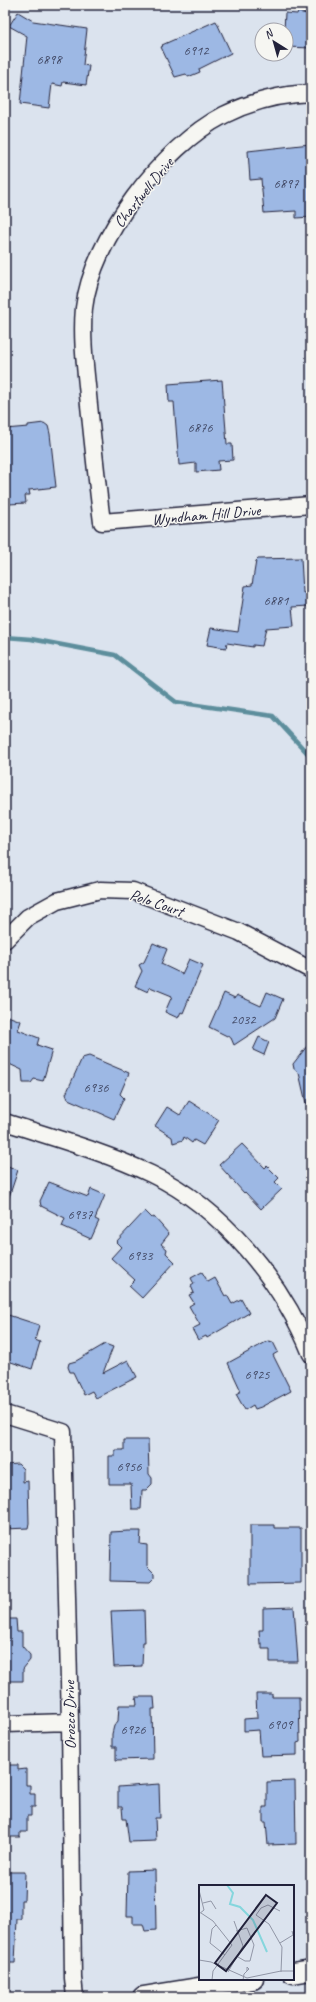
<svg xmlns="http://www.w3.org/2000/svg" width="316" height="2002" font-family="Caveat,sans-serif">
  <rect width="100%" height="100%" fill="#dbe3ee"/>
  <filter id="ink" filterUnits="userSpaceOnUse"><feTurbulence type="fractalNoise" baseFrequency=".025" numOctaves="2"/><feDisplacementMap in="SourceGraphic" scale="8" xChannelSelector="R" yChannelSelector="G"/><feConvolveMatrix kernelMatrix="1 2 1 2 8 2 1 2 1" color-interpolation-filters="sRGB"/></filter>
  <g filter="url(#ink)">
    <g fill="none" stroke-linecap="round" stroke-linejoin="round">
      <path stroke="#5d8e9c" stroke-width="4.5" d="M 5,637 L 31,639 L 115,655 L 176,702 L 273,716 L 311,757"/>
    </g>
    <path fill="#9db8e4" stroke="#22223b" d="M 18,12 L 33,21 L 87,29 L 83,65 L 89,66 L 86,85 L 63,82 L 62,86 L 52,84 L 49,108 L 20,104 L 27,36 L 9,26 Z
      M 298,12 L 311,15 L 311,48 L 286,47 L 286,30 L 284,30 L 285,13 L 297,14 Z
      M 216,21 L 231,53 L 199,69 L 200,72 L 188,77 L 186,74 L 175,77 L 161,47 L 163,46 L 162,45 Z
      M 310,144 L 311,217 L 296,218 L 296,211 L 264,213 L 261,179 L 250,180 L 248,151 Z
      M 222,380 L 227,444 L 232,444 L 233,460 L 218,461 L 219,470 L 196,472 L 196,463 L 179,465 L 174,402 L 169,402 L 168,384 Z
      M 44,423 L 48,426 L 50,434 L 56,487 L 29,490 L 30,495 L 25,495 L 26,503 L 9,504 L 5,478 L 5,429 L 28,427 L 28,425 Z
      M 301,558 L 303,593 L 308,592 L 309,606 L 292,607 L 294,626 L 266,628 L 262,646 L 253,645 L 253,647 L 227,643 L 226,648 L 207,645 L 211,628 L 238,632 L 245,586 L 252,585 L 256,561 L 258,559 Z
      M 153,943 L 167,949 L 161,964 L 182,974 L 189,959 L 203,965 L 183,1013 L 181,1012 L 178,1018 L 165,1012 L 172,996 L 150,987 L 148,992 L 135,986 L 142,971 L 139,965 L 144,962 Z
      M 267,992 L 283,999 L 275,1018 L 234,1045 L 231,1038 L 209,1027 L 224,993 L 235,998 L 237,995 L 261,1006 Z
      M 5,1015 L 21,1021 L 18,1030 L 39,1038 L 37,1045 L 52,1050 L 43,1081 L 34,1079 L 31,1083 L 23,1083 L 22,1070 L 5,1062 Z
      M 259,1037 L 269,1042 L 264,1055 L 253,1050 Z
      M 311,1041 L 311,1103 L 306,1103 L 299,1073 L 294,1069 L 293,1064 Z
      M 89,1056 L 129,1073 L 120,1094 L 124,1098 L 114,1119 L 68,1099 L 66,1094 L 82,1058 Z
      M 189,1101 L 219,1120 L 203,1145 L 194,1140 L 192,1143 L 184,1137 L 183,1140 L 173,1143 L 172,1137 L 155,1126 L 167,1107 L 180,1115 Z
      M 242,1144 L 265,1168 L 267,1166 L 279,1178 L 275,1182 L 282,1189 L 261,1209 L 245,1192 L 244,1193 L 219,1165 Z
      M 5,1165 L 18,1170 L 7,1203 L 5,1203 Z
      M 49,1182 L 88,1197 L 91,1189 L 105,1195 L 95,1219 L 99,1221 L 91,1239 L 62,1226 L 65,1218 L 41,1206 L 40,1201 Z
      M 145,1211 L 152,1218 L 154,1217 L 169,1234 L 161,1244 L 167,1249 L 166,1253 L 175,1262 L 142,1298 L 129,1286 L 135,1280 L 111,1258 L 121,1247 L 116,1242 Z
      M 202,1272 L 208,1282 L 215,1278 L 225,1296 L 227,1295 L 232,1304 L 241,1299 L 249,1313 L 207,1338 L 206,1336 L 198,1340 L 192,1329 L 200,1325 L 189,1306 L 194,1303 L 189,1295 L 194,1293 L 191,1286 L 194,1284 L 191,1278 Z
      M 5,1314 L 39,1325 L 35,1340 L 40,1342 L 32,1369 L 5,1360 Z
      M 268,1341 L 273,1342 L 278,1352 L 273,1355 L 291,1391 L 261,1407 L 255,1409 L 253,1405 L 245,1410 L 236,1394 L 241,1391 L 228,1363 Z
      M 105,1344 L 113,1347 L 103,1373 L 128,1360 L 137,1377 L 96,1398 L 92,1391 L 84,1395 L 73,1372 L 70,1372 L 68,1367 L 69,1363 L 76,1361 Z
      M 124,1440 L 148,1440 L 149,1474 L 152,1478 L 152,1484 L 146,1490 L 142,1490 L 141,1509 L 132,1509 L 131,1484 L 109,1484 L 109,1456 L 115,1456 L 115,1450 L 124,1450 Z
      M 18,1464 L 23,1469 L 23,1482 L 28,1481 L 29,1523 L 28,1528 L 5,1529 L 5,1465 Z
      M 250,1525 L 274,1525 L 274,1528 L 301,1528 L 301,1583 L 250,1584 Z
      M 128,1531 L 141,1531 L 140,1544 L 147,1545 L 147,1566 L 154,1573 L 154,1578 L 150,1582 L 110,1581 L 111,1532 Z
      M 294,1607 L 298,1662 L 270,1662 L 270,1649 L 262,1649 L 262,1643 L 260,1644 L 259,1630 L 263,1630 L 263,1608 Z
      M 144,1610 L 145,1642 L 143,1642 L 142,1666 L 114,1667 L 111,1611 Z
      M 5,1619 L 16,1619 L 17,1632 L 22,1632 L 22,1646 L 30,1655 L 30,1660 L 23,1669 L 23,1681 L 5,1681 Z
      M 256,1694 L 272,1694 L 272,1697 L 299,1697 L 300,1742 L 297,1743 L 297,1755 L 261,1756 L 259,1730 L 244,1731 L 244,1719 L 257,1718 Z
      M 136,1697 L 154,1697 L 155,1709 L 152,1709 L 153,1759 L 116,1760 L 116,1747 L 112,1747 L 112,1734 L 114,1726 L 118,1721 L 119,1705 L 137,1705 Z
      M 5,1765 L 18,1765 L 18,1770 L 26,1769 L 26,1785 L 30,1785 L 30,1794 L 35,1794 L 35,1807 L 31,1807 L 31,1816 L 27,1816 L 27,1832 L 20,1832 L 20,1837 L 5,1837 Z
      M 295,1781 L 296,1844 L 268,1845 L 266,1822 L 263,1822 L 263,1807 L 267,1807 L 267,1782 Z
      M 159,1784 L 160,1818 L 155,1818 L 156,1841 L 129,1842 L 126,1819 L 123,1819 L 122,1807 L 118,1807 L 118,1787 Z
      M 155,1870 L 156,1930 L 145,1931 L 143,1924 L 133,1924 L 133,1916 L 127,1916 L 128,1871 Z
      M 5,1872 L 25,1872 L 24,1900 L 21,1900 L 21,1919 L 17,1919 L 15,1963 L 5,1963 Z"/>
    <g fill="none" stroke-linecap="round" stroke-linejoin="round">
      <defs>
        <path id="minor" d="M 311,93 C 282,94 250,102 224,115 C 162,147 92,239 84,308 C 81,340 86,373 89,405 C 93,444 97,483 102,522 L 311,505
          M 5,940 L 28,917 L 57,901 L 100,890 L 133,891 L 239,932 L 311,970
          M 5,1122 C 54,1138 105,1152 151,1174 C 223,1208 282,1282 311,1354
          M 5,1414 L 63,1432 L 70,1722 L 73,1978 L 75,1997
          M 5,1724 L 70,1722"/>
        <path id="tertiary" d="M 293,1973 L 311,1970
          M 143,1997 L 253,1979"/>
      </defs>
      <use href="#minor" stroke="#22223b" stroke-width="19"/>
      <use href="#tertiary" stroke="#22223b" stroke-width="23"/>
      <use href="#minor" stroke="#f6f6f2" stroke-width="16"/>
      <use href="#tertiary" stroke="#f6f6f2" stroke-width="20"/>
    </g>
  </g>
  <g text-anchor="middle" stroke-width="3" stroke-linejoin="round" paint-order="stroke">
    <g font-size="14" fill="#414865">
      <text x="196" y="55">6912</text>
      <text x="49" y="64">6898</text>
      <text x="286" y="188">6897</text>
      <text x="200" y="432">6876</text>
      <text x="276" y="605">6881</text>
      <text x="243" y="1024">2032</text>
      <text x="96" y="1092">6936</text>
      <text x="80" y="1219">6937</text>
      <text x="140" y="1260">6933</text>
      <text x="257" y="1379">6925</text>
      <text x="129" y="1471">6956</text>
      <text x="280" y="1729">6909</text>
      <text x="133" y="1734">6926</text>
    </g>
    <g font-size="16" fill="#22223b" stroke="#f6f6f2">
      <text transform="translate(143 192) rotate(-51)" y="6">Chartwell Drive</text>
      <text transform="translate(206 514) rotate(-5)" y="6">Wyndham Hill Drive</text>
      <text transform="translate(157 902) rotate(19)" y="6">Polo Court</text>
      <text transform="translate(69 1715) rotate(-91)" y="6">Orozco Drive</text>
    </g>
  </g>
  <g transform="translate(199 1885)">
    <rect width="95" height="95" fill="#dbe3ee"/>
    <path fill="none" stroke="#85d6dd" stroke-width="2" d="M 28,0 L 34,8 L 31,19 L 41,22 L 54,35 L 68,67"/>
    <path fill="none" stroke="#9196a6" stroke-width="1" d="M 0,5 L 5,25 L 0,29M 4,18 L 12,16 L 17,24M 81,26 L 69,20 L 62,23 L 57,30 L 70,39 L 83,62 L 82,87M 2,28 L 14,36 L 33,60 L 14,86 L 13,95M 17,40 L 13,44 L 11,58 L 26,70M 37,46 L 48,43 L 55,60 L 51,76 L 46,76 L 39,72M 81,58 L 94,50 L 93,46M 0,75 L 12,77 L 48,93 L 82,86 L 95,86M 29,87 L 44,61 L 35,36M 44,95 L 45,89 L 50,84 L 48,82 L 48,86"/>
    <path fill="#22223b" fill-opacity="0.15" stroke="#22223b" stroke-width="2" d="M 67,10 L 78,18 L 27,86 L 16,78 Z"/>
    <rect width="95" height="95" fill="none" stroke="#22223b" stroke-width="2"/>
  </g>
  <rect width="316" height="2002" fill="none" stroke="#f6f6f2" stroke-width="20"/>
  <rect x="10" y="10" width="296" height="1982" fill="none" stroke="#22223b" stroke-width="1.5" filter="url(#ink)"/>
  <g transform="translate(274 42) rotate(323)"><circle r="19" fill="#f6f6f2" stroke="#a1a1a9"/>
  <path d="M0-3L7 15L0 10L-7 15Z" fill="#22223b"/>
  <text y="-6" font-size="11" font-weight="bold" text-anchor="middle" fill="#22223b">N</text>
  </g>
</svg>
